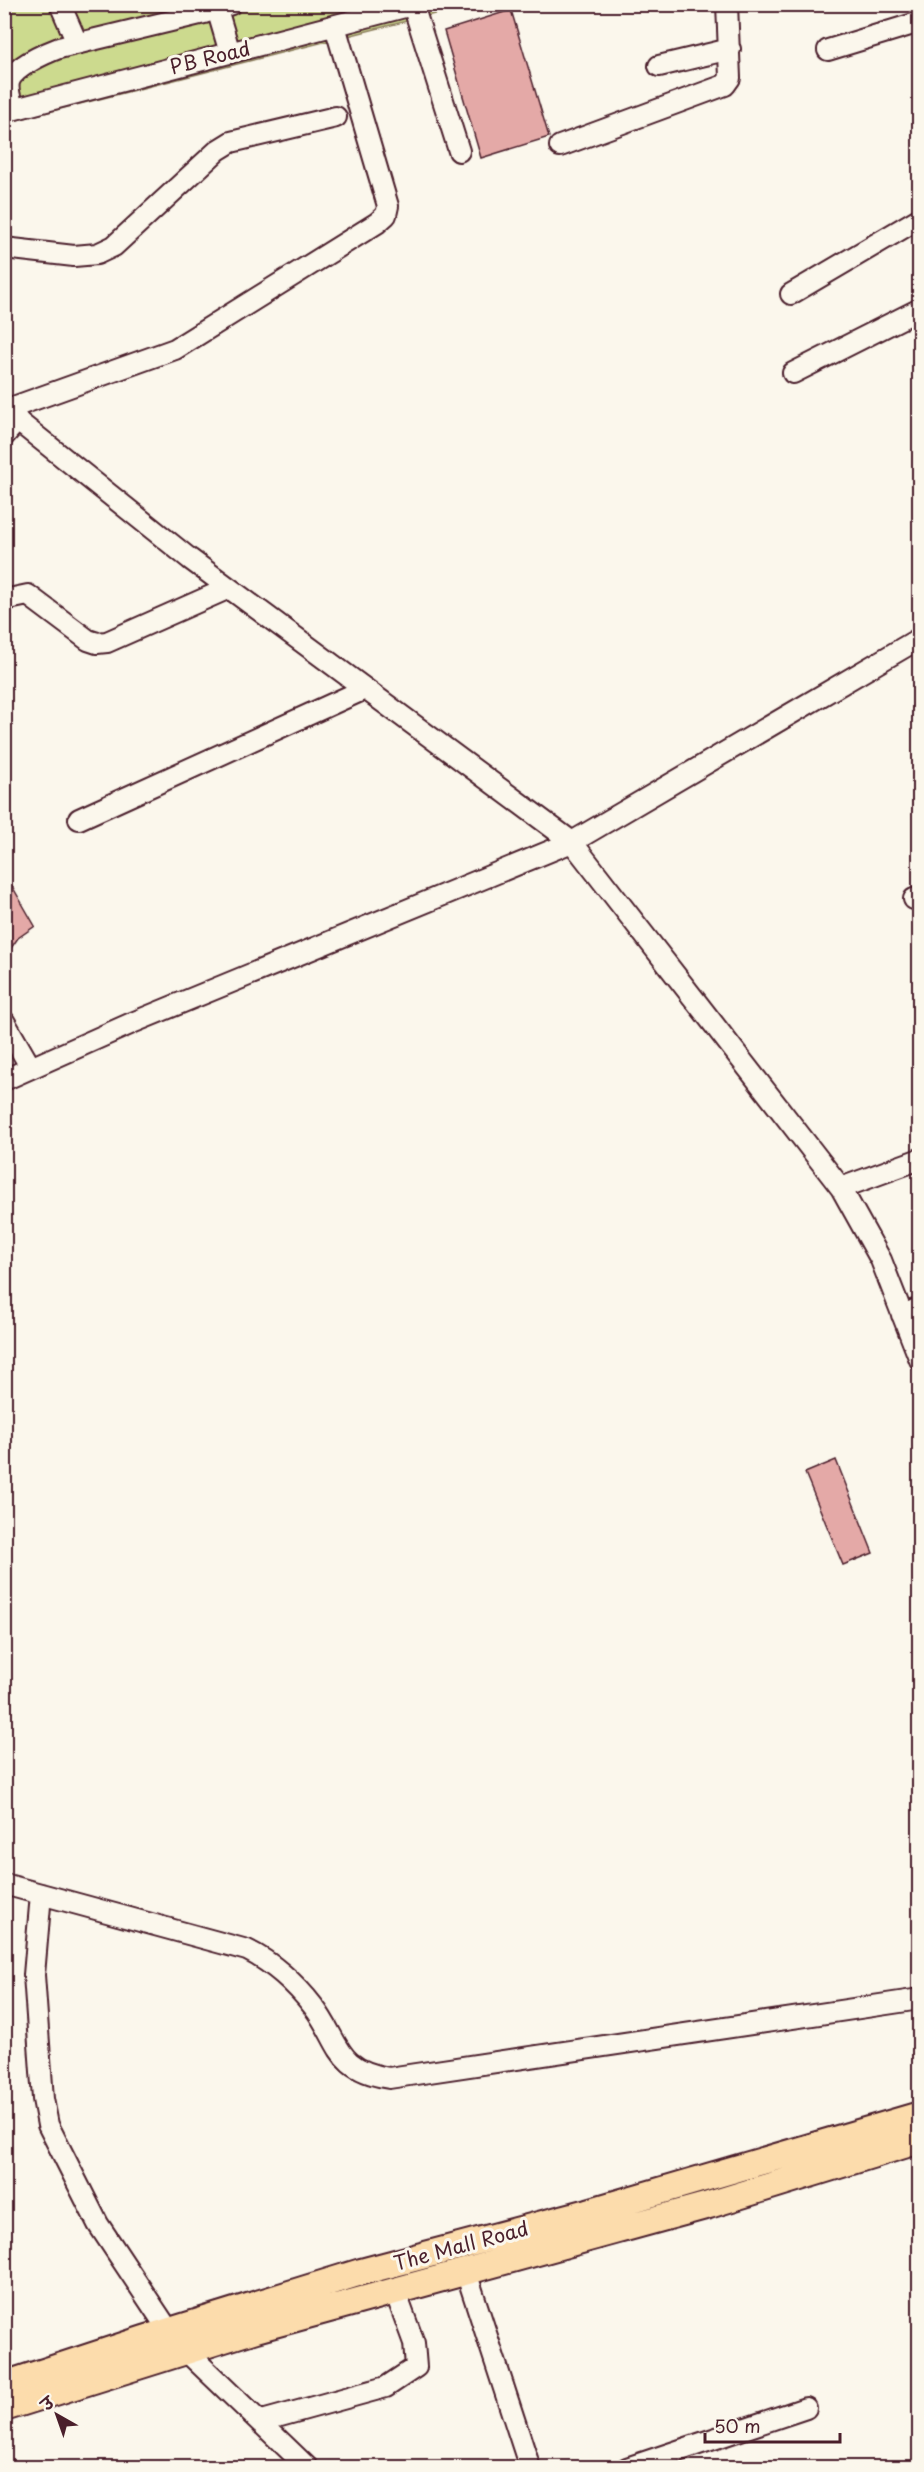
<svg xmlns="http://www.w3.org/2000/svg" width="924" height="2472" font-family="'Playpen Sans','Playpen Sans Deva',sans-serif">
  <rect width="100%" height="100%" fill="#fbf7ec"/>
  <filter id="ink" filterUnits="userSpaceOnUse"><feTurbulence type="fractalNoise" baseFrequency=".0167" numOctaves="2"/><feDisplacementMap in="SourceGraphic" scale="12" xChannelSelector="R" yChannelSelector="G"/><feConvolveMatrix kernelMatrix="1 2 1 2 8 2 1 2 1" color-interpolation-filters="sRGB"/></filter>
  <g filter="url(#ink)">
    <path fill="#ccda8e" stroke="#8b7c5c" stroke-width="1.5" d="M 5,5 L 470,5 L 5,123 Z"/>
    <path fill="#e4a9a7" stroke="#4a1f2b" stroke-width="1.5" d="M 511,10 L 549,137 L 481,158 L 444,31 Z
      M 4,872 L 35,926 L 18,938 L 4,958 Z
      M 836,1460 L 873,1553 L 843,1565 L 805,1473 Z"/>
    <g fill="none" stroke-linecap="round" stroke-linejoin="round">
      <defs>
        <path id="minor" d="M 60,4 L 77,43
          M 413,5 L 459,151
          M 217,9 L 230,53
          M 828,50 L 920,22
          M 659,66 L 730,49
          M 14,109 C 11,100 7,91 9,82 C 13,67 46,53 59,48 L 204,13 L 231,4
          M 4,112 L 416,4
          M 560,146 L 725,85 L 730,78 L 727,4
          M 4,248 L 74,256 L 97,254 L 114,246 L 218,150 L 231,142 L 336,117
          M 791,294 L 920,218
          M 793,373 L 920,309
          M 4,410 L 190,559 L 572,842 L 841,1188 L 881,1260 L 920,1360
          M 5,410 L 175,349 L 377,223 L 386,215 L 388,206 L 335,26
          M 4,436 L 18,420
          M 4,600 L 28,595 L 88,640 L 97,643 L 107,642 L 229,588
          M 79,819 L 365,689
          M 914,899 L 920,897
          M 4,1021 L 31,1068
          M 4,1080 L 132,1023 L 572,842 L 920,638
          M 841,1188 L 920,1159
          M 902,1315 L 920,1308
          M 4,1884 L 247,1950 C 272,1962 296,1984 313,2006 C 341,2042 334,2069 389,2078 L 920,1999
          M 41,1894 L 34,1975 L 43,2099 L 48,2125 L 98,2224 L 169,2331
          M 466,2272 L 530,2468
          M 185,2350 L 308,2468
          M 262,2421 L 386,2387 L 416,2367 L 414,2343 L 395,2291
          M 627,2468 L 806,2408"/>
        <path id="major" d="M 4,2385 L 144,2339 L 361,2272 L 588,2212 L 920,2115
          M 4,2408 L 256,2329 L 709,2205 L 920,2140"/>
      </defs>
      <use href="#minor" stroke="#4a1f2b" stroke-width="24"/>
      <use href="#major" stroke="#4a1f2b" stroke-width="30"/>
      <use href="#minor" stroke="#fbf7ec" stroke-width="20"/>
      <use href="#major" stroke="#fcdcac" stroke-width="26"/>
    </g>
  </g>
  <g text-anchor="middle" stroke-width="6" stroke-linejoin="round" paint-order="stroke">
    <g font-size="20" fill="#4a1f2b" stroke="#fbf7ec">
      <text transform="translate(210 58) rotate(-14)" y="7">PB Road</text>
      <text transform="translate(461 2246) rotate(-15)" y="7">The Mall Road</text>
    </g>
  </g>
  <rect width="924" height="2472" fill="none" stroke="#fbf7ec" stroke-width="24"/>
  <rect x="12" y="12" width="900" height="2448" fill="none" stroke="#4a1f2b" stroke-width="2" filter="url(#ink)"/>
  <g transform="translate(57 2415) rotate(320)" stroke="#fbf7ec" stroke-width="4.5" paint-order="stroke">
  <path d="M0-4.5L10 22L0 15L-10 22Z" fill="#4a1f2b"/>
  <text y="-9" font-size="16" font-weight="bold" text-anchor="middle" fill="#4a1f2b">उ</text>
  </g>
  <path d="M705 2433v9h135v-9" fill="none" stroke="#4a1f2b" stroke-width="3"/>
  <text x="714" y="2433" font-size="18" fill="#4a1f2b" stroke="#fbf7ec" stroke-width="4.5" paint-order="stroke">50 m</text>
</svg>
